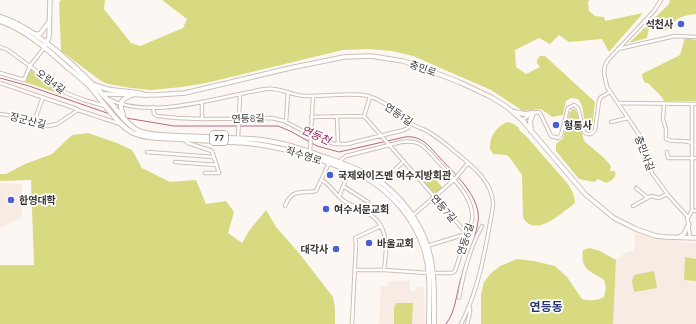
<svg xmlns="http://www.w3.org/2000/svg" width="696" height="324" font-family="Quicksand,'Noto Sans KR',sans-serif">
  <rect width="100%" height="100%" fill="#fdf7f4"/>
  <path fill="#f8ebe3" d="M 0,183 L 22,184 L 22,217 L 0,228 Z
    M 634,232 L 659,239 L 696,243 L 696,324 L 613,324 L 616,260 L 625,253 L 634,250 L 635,244 Z
    M 389,281 L 410,281 L 410,291 L 414,291 L 419,287 L 424,287 L 425,324 L 379,324 L 381,286 L 386,287 Z"/>
  <path fill="#d8da81" d="M 61,0 L 105,0 L 104,9 L 131,43 L 140,46 L 183,28 L 187,19 L 162,0 L 590,0 L 588,2 L 589,11 L 595,16 L 604,17 L 605,21 L 643,13 L 609,52 L 602,39 L 569,42 L 559,35 L 550,44 L 539,38 L 515,50 L 516,67 L 526,74 L 540,67 L 537,63 L 537,60 L 540,56 L 545,56 L 595,102 L 592,128 L 590,130 C 581,124 586,107 578,99 L 571,98 L 566,101 L 563,115 L 552,117 L 541,109 L 523,111 L 491,90 L 413,56 L 392,51 L 368,49 L 343,50 L 206,83 L 182,87 L 151,90 L 131,88 L 108,84 L 101,81 L 61,51 L 59,3 Z
    M 670,0 L 696,0 L 696,14 C 689,15 680,16 675,21 C 670,26 670,29 663,31 L 658,25 L 652,25 L 649,28 L 647,38 L 629,43 L 669,4 Z
    M 685,38 L 696,40 L 696,101 L 664,101 C 660,93 654,90 648,83 L 646,83 L 643,80 L 642,74 L 680,55 Z
    M 30,69 L 31,69 L 64,95 L 24,82 Z
    M 572,109 L 574,109 L 576,110 L 584,141 L 604,158 L 611,166 L 610,171 L 615,171 C 617,177 612,181 606,183 L 598,179 L 594,182 L 579,179 L 556,151 L 556,144 L 563,138 L 569,114 Z
    M 507,122 L 512,123 L 518,127 L 520,131 L 526,136 L 568,184 L 573,193 L 575,201 L 574,204 C 562,213 534,239 523,217 L 522,175 L 510,158 L 506,155 L 493,154 L 490,149 C 489,137 496,127 507,122 Z
    M 88,133 L 117,143 L 132,150 L 142,168 L 170,182 L 196,180 L 206,204 L 226,201 L 234,212 L 228,233 L 242,243 L 249,231 L 266,210 L 276,227 L 299,253 L 333,297 L 335,308 L 335,324 L 0,324 L 0,265 L 34,265 L 31,180 L 0,181 L 0,174 L 6,174 L 25,164 L 52,154 L 72,135 Z
    M 432,175 L 443,188 L 435,194 L 424,182 Z
    M 590,248 L 600,251 L 616,260 L 613,324 L 481,324 L 481,294 L 484,282 L 490,274 L 500,266 L 517,259 L 534,261 L 555,266 L 567,277 L 582,299 C 590,301 596,301 604,297 L 606,287 L 604,280 C 590,270 580,270 583,250 Z
    M 685,257 L 696,259 L 696,281 L 684,280 Z
    M 654,271 L 657,288 L 635,292 L 634,291 L 632,281 L 634,275 Z
    M 396,303 L 413,303 L 412,324 L 394,324 L 394,307 Z"/>
  <g fill="none" stroke-linecap="round" stroke-linejoin="round">
    <path stroke="#b26a84" stroke-width="1" d="M 0,78 L 29,86 L 110,114
      M 126,118 L 174,126 L 278,126 L 290,131 L 317,146 L 339,152 L 405,137 C 422,135 430,147 440,158 C 455,174 482,198 478,222 C 475,241 466,259 461,278 C 456,294 456,311 446,324"/>
    <defs>
      <path id="minor" d="M 661,0 L 654,11 L 608,60 L 605,65 L 604,73 L 607,87 L 642,139 L 652,173 L 668,195 L 687,216 L 690,238
        M 0,47 L 8,50 L 66,93 L 84,100 L 105,106
        M 618,49 L 675,36 L 696,37
        M 0,73 L 24,80 L 30,66 L 44,48
        M 0,83 L 77,109
        M 108,99 C 153,121 219,96 266,89 C 279,87 291,95 304,96 C 323,97 349,92 368,96 C 384,100 395,112 409,122 C 414,126 421,128 427,131 C 437,137 446,144 454,151 C 471,165 494,182 493,206 C 486,246 480,287 461,324
        M 619,103 L 696,104
        M 664,104 L 663,119 L 666,129 L 666,139 C 677,144 681,138 692,143
        M 153,107 L 154,114 L 157,116 L 177,118 L 202,119 L 272,118 L 284,121 L 316,138 L 335,144 L 347,144 L 404,130 L 408,128 L 409,122
        M 0,114 L 22,117 L 48,126 L 57,124 L 78,110 L 120,124
        M 364,116 L 370,97
        M 311,117 L 364,116 L 467,234
        M 337,117 L 338,144
        M 202,119 L 202,102
        M 522,120 L 533,113 L 539,112 L 541,115 L 551,136 L 558,138 L 561,135 L 568,108 L 574,105 L 578,108 L 584,132 L 587,134 L 591,134 L 595,130 L 599,101 L 601,97 L 610,92
        M 34,122 L 43,97
        M 286,122 L 288,92
        M 611,122 L 628,118
        M 238,138 L 240,95
        M 185,140 L 188,143 L 212,151 L 219,173 L 205,173
        M 147,152 L 214,157
        M 310,152 L 313,96
        M 667,152 L 668,158 L 696,158
        M 175,162 L 217,165
        M 340,162 L 342,159 L 346,156 L 401,142 C 408,141 414,141 420,144 C 429,150 435,159 442,166 C 454,180 475,199 472,220 L 455,271 L 452,273 L 433,273
        M 322,180 C 330,185 336,195 344,201 C 352,206 361,209 369,214 C 389,225 387,250 384,270
        M 381,183 L 404,161
        M 343,186 L 368,202
        M 636,188 L 648,198
        M 339,197 L 349,171
        M 285,206 C 292,188 301,194 316,191 L 329,163
        M 633,206 L 651,196 L 659,198 L 667,194
        M 692,210 L 696,211
        M 412,216 L 454,180 L 468,163
        M 688,218 L 692,210 L 692,104
        M 427,246 L 466,234
        M 355,270 L 384,270 L 428,273
        M 459,298 C 463,274 470,248 482,226
        M 352,324 L 356,244 L 355,238 L 381,226
        M 467,324 L 470,313 L 470,308"/>
      <path id="tertiary" d="M 35,34 L 40,34 L 48,23
        M 44,47 L 49,37 L 50,0
        M 102,94 L 155,95 L 185,93 L 290,68 L 344,57 L 371,56 L 403,61 L 423,68 L 459,82 L 491,97 L 507,107 L 522,120 L 585,194 L 614,218 L 636,229 L 656,236 L 666,237 L 696,238
        M 679,237 L 684,234 L 689,224"/>
      <path id="secondary" d="M 514,112 L 525,114 L 533,113
        M 531,131 L 530,121 L 533,113"/>
      <path id="primary" d="M 0,17 C 37,28 80,71 107,99 C 117,109 126,125 139,131 C 152,136 168,135 181,136 C 204,137 227,138 251,139 C 278,140 304,150 330,159 C 348,165 366,172 382,183 C 408,203 428,234 432,267 C 435,285 434,305 434,324
        M 0,21 C 26,30 47,49 67,67 C 76,74 85,81 92,89 C 103,102 118,125 133,133 C 147,139 163,138 178,139 C 196,140 214,141 232,142 C 263,143 291,150 321,160 C 337,166 354,171 368,179 C 393,194 414,219 423,246 C 432,270 429,299 429,324
        M 95,85 C 113,94 129,89 145,95
        M 123,115 C 119,104 120,100 131,95"/>
    </defs>
    <use href="#minor" stroke="#cdbfb7" stroke-width="4.5"/>
    <use href="#tertiary" stroke="#cdbfb7" stroke-width="5.5"/>
    <use href="#secondary" stroke="#cdbfb7" stroke-width="6"/>
    <use href="#primary" stroke="#cdbfb7" stroke-width="6"/>
    <use href="#minor" stroke="#fff" stroke-width="2.5"/>
    <use href="#tertiary" stroke="#fff" stroke-width="3.5"/>
    <use href="#secondary" stroke="#fff" stroke-width="4"/>
    <use href="#primary" stroke="#fff" stroke-width="4"/>
  </g>
  <g fill="#495ed2" stroke="#fff" stroke-width="1.5">
    <circle cx="681" cy="24" r="4"/>
    <circle cx="556" cy="125" r="4"/>
    <circle cx="330" cy="175" r="4"/>
    <circle cx="11" cy="200" r="4"/>
    <circle cx="326" cy="209" r="4"/>
    <circle cx="369" cy="243" r="4"/>
    <circle cx="336" cy="249" r="4"/>
  </g>
  <g text-anchor="middle" stroke-width="3.5" stroke-linejoin="round" paint-order="stroke">
    <rect fill="#fff" stroke="#74706e" stroke-width="1" x="210" y="131" width="18" height="14" rx="3"/>
    <g font-size="9" font-weight="bold" fill="#383330">
      <text x="219" y="141">77</text>
    </g>
    <g font-size="10" font-weight="bold" fill="#383330" stroke="#fff" text-anchor="start">
      <text x="673" y="28" text-anchor="end">석천사</text>
      <text x="564" y="129">형통사</text>
      <text x="338" y="179">국제와이즈멘 여수지방회관</text>
      <text x="19" y="204">한영대학</text>
      <text x="334" y="213">여수서문교회</text>
      <text x="377" y="247">바울교회</text>
      <text x="328" y="253" text-anchor="end">대각사</text>
    </g>
    <g font-size="10" fill="#383330" stroke="#fff">
      <text transform="translate(423 68) rotate(20)" y="4">충민로</text>
      <text transform="translate(51 81) rotate(36)" y="4">오림4길</text>
      <text transform="translate(399 114) rotate(34)" y="4">연등1길</text>
      <text transform="translate(248 118) rotate(-2)" y="4">연등8길</text>
      <text transform="translate(28 120) rotate(14)" y="4">장군산길</text>
      <text transform="translate(645 153) rotate(69)" y="4">충민사길</text>
      <text transform="translate(304 155) rotate(18)" y="4">좌수영로</text>
      <text transform="translate(444 208) rotate(49)" y="4">연등7길</text>
      <text transform="translate(465 239) rotate(-72)" y="4">연등6길</text>
    </g>
    <g font-size="11" font-style="italic" fill="#911b55" stroke="#fff">
      <text transform="translate(316 135) rotate(24)" y="4">연등천</text>
    </g>
    <g font-size="12" font-weight="bold" fill="#2b3871" stroke="#fff">
      <text x="546" y="311">연등동</text>
    </g>
  </g>
</svg>
